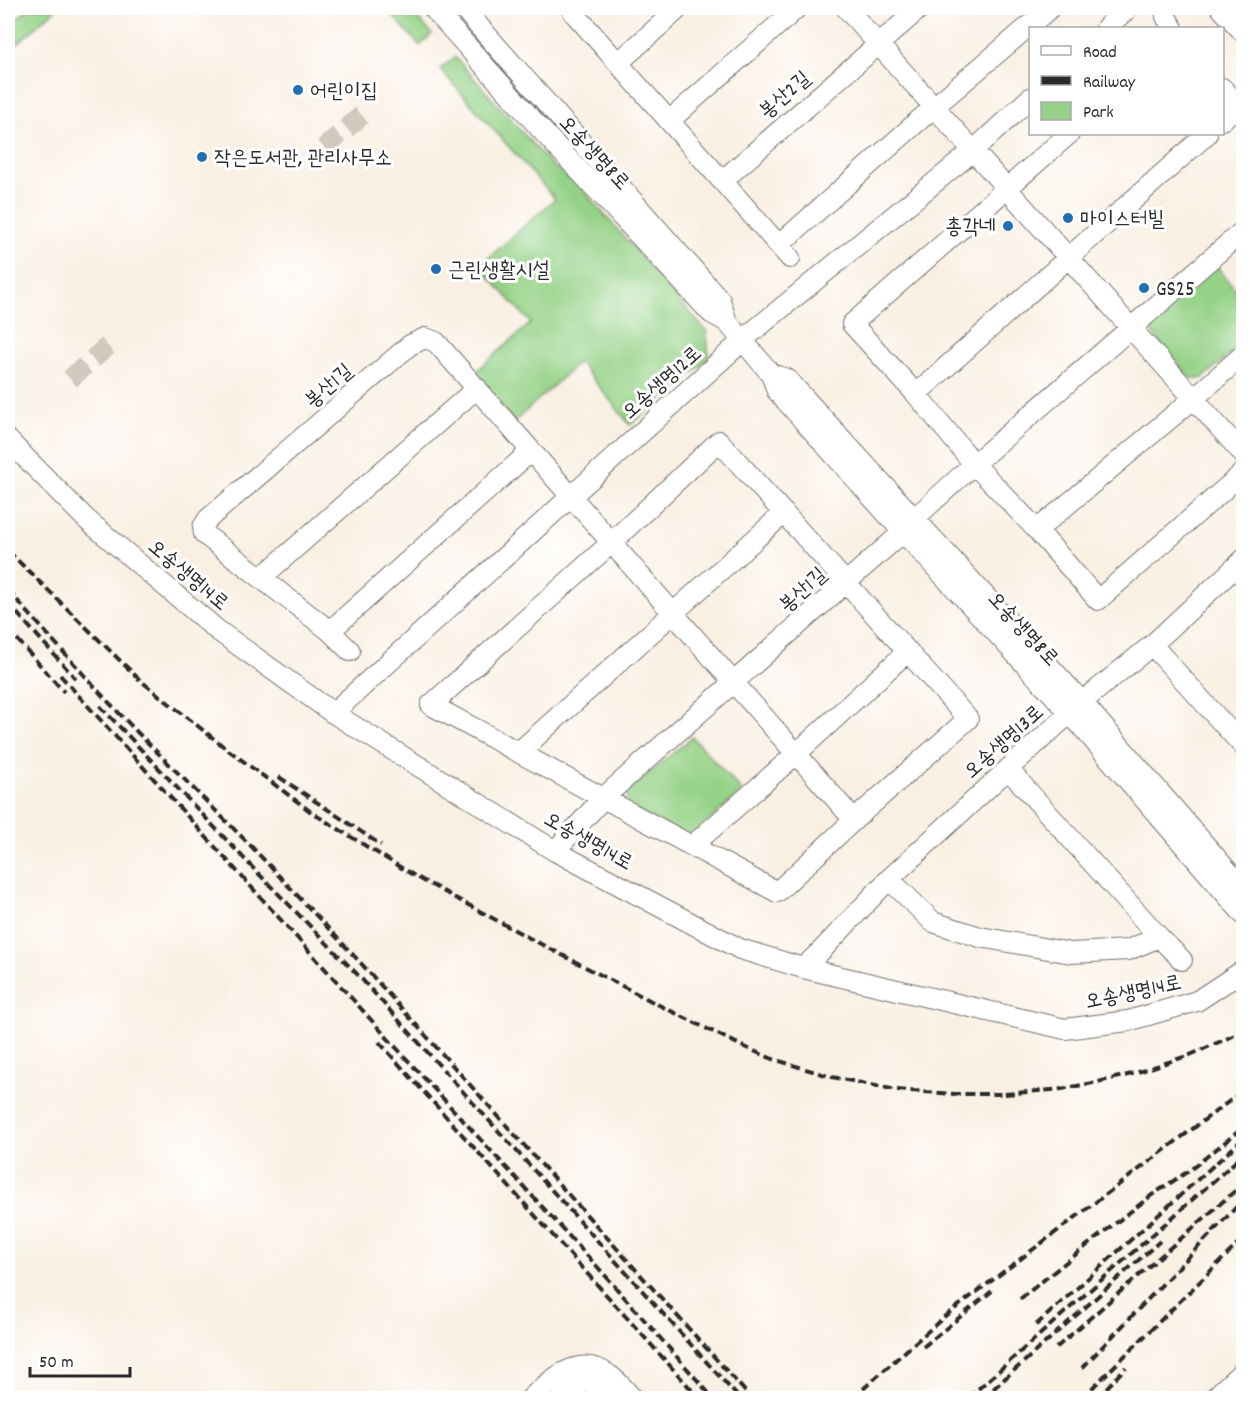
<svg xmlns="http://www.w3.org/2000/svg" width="1251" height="1406" font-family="Dekko,'Poor Story',sans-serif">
  <rect width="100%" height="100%" fill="#fff"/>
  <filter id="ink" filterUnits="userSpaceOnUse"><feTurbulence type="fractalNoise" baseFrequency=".0167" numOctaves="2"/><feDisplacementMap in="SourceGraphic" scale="12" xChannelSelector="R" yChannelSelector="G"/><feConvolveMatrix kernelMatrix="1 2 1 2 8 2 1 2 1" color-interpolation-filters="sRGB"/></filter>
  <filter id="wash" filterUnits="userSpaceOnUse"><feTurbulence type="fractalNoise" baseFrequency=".008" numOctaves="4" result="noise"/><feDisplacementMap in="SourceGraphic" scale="24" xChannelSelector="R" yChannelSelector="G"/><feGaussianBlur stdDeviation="1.35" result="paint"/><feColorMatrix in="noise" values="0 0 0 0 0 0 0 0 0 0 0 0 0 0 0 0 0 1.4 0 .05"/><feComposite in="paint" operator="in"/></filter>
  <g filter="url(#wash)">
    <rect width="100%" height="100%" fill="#f9f0e3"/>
    <path fill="#95d287" stroke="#607e59" stroke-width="1.5" d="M 29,8 L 57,8 L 8,52 L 8,26 Z
      M 386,8 L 408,8 L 432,34 L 420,46 Z
      M 455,57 L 554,168 L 567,173 L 576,182 L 707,332 L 709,359 L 630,425 L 579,362 L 514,422 L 473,374 L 531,323 L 479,266 L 555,199 L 440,69 Z
      M 1211,259 L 1243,299 L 1243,343 L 1203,378 L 1190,378 L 1153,334 L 1148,313 Z
      M 692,737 L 742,791 L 693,835 L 686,836 L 628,807 L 627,792 Z"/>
  </g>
  <g filter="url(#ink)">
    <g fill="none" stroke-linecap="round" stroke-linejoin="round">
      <path stroke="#d0c9be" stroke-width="20" stroke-dasharray="20 10" stroke-linecap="butt" d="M 324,148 L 362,115
        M 70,379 L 110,344"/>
      <defs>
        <path id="minor" d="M 433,8 L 546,135 L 711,313 L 727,322 L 771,374 L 777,391 L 903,532 L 1070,713 L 1244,915
          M 463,8 L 720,300 L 727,322
          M 572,8 L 573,12 L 790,258
          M 846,8 L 1244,455
          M 1221,8 L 1244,33
          M 1240,8 L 1244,11
          M 1166,17 L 1173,28
          M 1106,28 L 1128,8
          M 618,63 L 679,8
          M 1222,88 L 1244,111
          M 1222,120 L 1238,105
          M 669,121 L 797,8
          M 1069,134 L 852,324 L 916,394 L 974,464 L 1037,530 L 1098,600 L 1244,472
          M 722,181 L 920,8
          M 779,245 L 934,107 L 1050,8
          M 771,374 L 787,379 L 1082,702 L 1244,890
          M 916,394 L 1207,134
          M 8,440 L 86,519 L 217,630 L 333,713 L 555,851 L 740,949 L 803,968 L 1065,1029 L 1128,1021 L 1197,1001 L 1244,970
          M 719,441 L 968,719 L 854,820 L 777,892 L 431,705 L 611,543 Z
          M 915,518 L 974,464 L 1244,230
          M 1037,530 L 1193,399 L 1244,354
          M 262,577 L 477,388
          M 330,631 L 531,451
          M 1152,645 L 1244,747
          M 350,651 L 330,631 L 204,534 L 203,527 L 208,519 L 410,345 L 425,338 L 436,342 L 854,820
          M 333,713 L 751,333 L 973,151 L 1030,98
          M 519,752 L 784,513
          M 692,846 L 796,754 L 908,651
          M 555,851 L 603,798 L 903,532
          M 889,879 L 933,922 L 980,937 L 1071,953 L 1128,950 L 1159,937 L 1008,769
          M 1159,937 L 1182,960
          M 803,968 L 823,949 L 889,879 L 1008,769 L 1082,702 L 1152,645 L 1244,559
          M 531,1398 C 552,1379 579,1353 609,1375 C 618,1381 625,1390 632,1398
          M 561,1398 C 584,1379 591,1374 613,1398
          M 1214,1398 L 1244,1370"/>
      </defs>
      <use href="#minor" stroke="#73706b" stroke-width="22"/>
      <use href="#minor" stroke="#fff" stroke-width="20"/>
      <path stroke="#2b2b2b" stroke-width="4" stroke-dasharray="9 4.5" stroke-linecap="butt" d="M 8,551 L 141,681 L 223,746 L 314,814 L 413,875 L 533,940 L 657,1004 L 744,1047 L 773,1059 L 832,1077 L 896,1090 L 955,1094 L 1004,1094 L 1062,1089 L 1098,1082 L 1132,1074 L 1190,1055 L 1244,1031
        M 8,590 L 101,694 L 137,732 L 251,846 L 358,960 L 751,1398
        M 8,603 L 76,679
        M 8,629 L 64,692
        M 60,675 L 392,1043 L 603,1273 L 713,1398
        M 100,706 L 253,868 L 357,974 L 739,1398
        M 279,777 L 381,845
        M 379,1042 L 699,1398
        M 1020,1299 L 1090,1243 L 1152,1195 L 1190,1170 L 1244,1127
        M 1036,1325 L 1244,1138
        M 923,1347 L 992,1291
        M 1056,1348 L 1244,1183
        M 1082,1368 L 1244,1199
        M 853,1398 L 945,1316 L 1244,1090
        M 968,1398 L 1244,1154
        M 983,1398 L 1160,1241
        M 1082,1398 L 1244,1238
        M 1097,1398 L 1126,1367"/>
    </g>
  </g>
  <g fill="#1f6fb2" stroke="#fff" stroke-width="2">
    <circle cx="298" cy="90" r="6"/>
    <circle cx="202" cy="157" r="6"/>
    <circle cx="1068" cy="218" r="6"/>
    <circle cx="1008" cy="226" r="6"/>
    <circle cx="436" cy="269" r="6"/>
    <circle cx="1144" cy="288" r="6"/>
  </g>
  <g text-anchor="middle" stroke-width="6" stroke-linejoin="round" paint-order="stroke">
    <g font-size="21" fill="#2b2b2b" stroke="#fff" text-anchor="start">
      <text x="310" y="97">어린이집</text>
      <text x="214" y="164">작은도서관, 관리사무소</text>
      <text x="1080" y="225">마이스터빌</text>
      <text x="996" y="233" text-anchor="end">총각네</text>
      <text x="448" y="276">근린생활시설</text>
      <text x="1156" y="295">GS25</text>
    </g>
    <g font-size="21" fill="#2b2b2b" stroke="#fff">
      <text transform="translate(784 94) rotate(-41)" y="7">봉산2길</text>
      <text transform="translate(595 152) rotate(47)" y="7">오송생명8로</text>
      <text transform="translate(661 382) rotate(-42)" y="7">오송생명12로</text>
      <text transform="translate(328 385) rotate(-41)" y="7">봉산1길</text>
      <text transform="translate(189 574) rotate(40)" y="7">오송생명14로</text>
      <text transform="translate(802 589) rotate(-42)" y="7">봉산1길</text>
      <text transform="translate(1024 628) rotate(47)" y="7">오송생명8로</text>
      <text transform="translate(1003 741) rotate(-42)" y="7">오송생명13로</text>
      <text transform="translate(589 840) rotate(29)" y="7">오송생명14로</text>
      <text transform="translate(1133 991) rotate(-12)" y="7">오송생명14로</text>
    </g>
  </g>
  <rect width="1251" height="1406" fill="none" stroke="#fff" stroke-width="30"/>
  <rect x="1029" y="27" width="195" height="108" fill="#ffffff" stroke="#aaaaaa" stroke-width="1.5"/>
  <rect x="1041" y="46" width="30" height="9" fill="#ffffff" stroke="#aaaaaa" stroke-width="1.5"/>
  <text x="1083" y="57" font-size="18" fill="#2b2b2b">Road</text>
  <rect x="1041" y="76" width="30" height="9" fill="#2b2b2b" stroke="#aaaaaa" stroke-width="1.5"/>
  <text x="1083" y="87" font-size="18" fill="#2b2b2b">Railway</text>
  <rect x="1041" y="102" width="30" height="18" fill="#95d287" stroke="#aaaaaa" stroke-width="1.5"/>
  <text x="1083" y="117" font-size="18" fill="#2b2b2b">Park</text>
  <path d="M30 1367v9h100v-9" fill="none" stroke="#2b2b2b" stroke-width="3"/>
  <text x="39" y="1367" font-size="18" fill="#2b2b2b" stroke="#ffffff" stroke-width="4.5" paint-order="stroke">50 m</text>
</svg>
